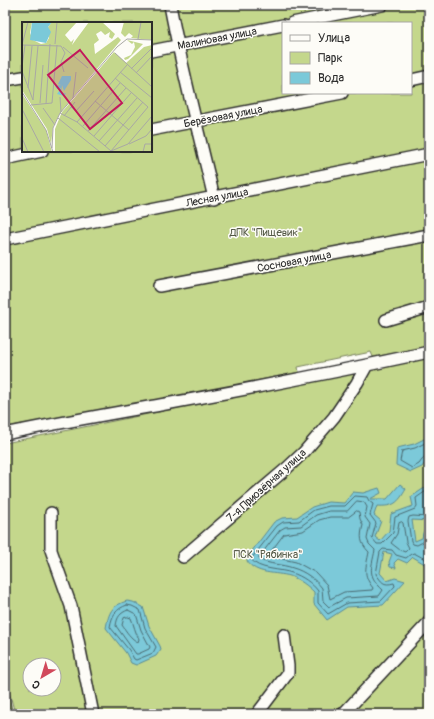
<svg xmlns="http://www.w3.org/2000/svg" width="434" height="719" font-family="Pangolin,sans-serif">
  <rect width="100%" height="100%" fill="#fdfcf7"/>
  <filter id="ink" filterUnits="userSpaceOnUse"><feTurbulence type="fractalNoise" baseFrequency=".025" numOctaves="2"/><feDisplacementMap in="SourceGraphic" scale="8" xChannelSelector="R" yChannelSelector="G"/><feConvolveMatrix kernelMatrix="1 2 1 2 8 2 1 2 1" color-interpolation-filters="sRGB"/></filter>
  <g filter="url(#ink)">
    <path fill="#c4d78c" stroke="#78815c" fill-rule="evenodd" d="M 5,5 L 429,5 L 429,347 L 373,357 L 371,352 L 298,367 L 299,372 L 142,404 L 5,427 ZM 23,23 L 151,23 L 151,151 L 23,151 ZM 283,23 L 411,23 L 411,93 L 283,93 Z
      M 429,357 L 429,714 L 15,714 L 5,675 L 5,443 ZM 30,665 L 54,665 L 54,689 L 30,689 Z
      M 5,679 L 13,714 L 5,714 Z"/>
    <path fill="#7bc9d9" stroke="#5b8a93" d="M 424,439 L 429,440 L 429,459 L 428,459 L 422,467 L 411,472 L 396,465 L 397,448 L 414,444 Z
      M 400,484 L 406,489 C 398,503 394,507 377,506 L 374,515 L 381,521 L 375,537 L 380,541 L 389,531 L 391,514 L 413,506 L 411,497 L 429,485 L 429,521 L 412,520 L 415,541 L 422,538 L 423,533 L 426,527 L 429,528 L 429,569 L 423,563 L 413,557 L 407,563 L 398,559 L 394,563 L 396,568 L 390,567 L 389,562 L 392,554 L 384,552 L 380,573 L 387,581 L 395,578 L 405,581 L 383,605 L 347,607 L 327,620 L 314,604 L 314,592 C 308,586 299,579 290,576 C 276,572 256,575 247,561 L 248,556 L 274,522 L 282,518 L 297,517 L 312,507 L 328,502 L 344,503 L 353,492 L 363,493 L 379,488 L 381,493 L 370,499 L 387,499 Z
      M 127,601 L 133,602 L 143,607 L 149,626 L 160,646 L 161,649 L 156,656 L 136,665 L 131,663 L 126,653 L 106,628 C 109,612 111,606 127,601 Z"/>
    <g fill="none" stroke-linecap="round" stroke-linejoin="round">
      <path stroke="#4b6a71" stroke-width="1" d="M 429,443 L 425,443 L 415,448 L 402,451 L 400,461 L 412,468 L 419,464 L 425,456 L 429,455
        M 429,489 L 416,498 L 417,506 L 415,509 L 395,517 L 393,533 L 382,544 L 377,544 L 372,538 L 376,523 L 370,515 L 373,504 L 369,501 L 367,497 L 355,496 L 345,506 L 329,506 L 314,510 L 299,521 L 283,522 L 277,526 L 251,559 C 257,570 282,569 292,573 C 302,576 312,583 318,591 L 318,603 L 328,614 L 347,603 L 381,601 L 395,586 L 394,583 C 383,586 382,582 376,574 L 380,552 L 383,549 L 392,550 L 396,555 L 406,558 L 411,554 L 414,553 L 425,559 L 429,563
        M 357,501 L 364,502 L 367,507 L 365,517 L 370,524 L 367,539 L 369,544 L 375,550 C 371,570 367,575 383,590 L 379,596 L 346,598 L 329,607 L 323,601 L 322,588 C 315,579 304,571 293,568 C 282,564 269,565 259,559 L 259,557 L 280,530 L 285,527 L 301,526 L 316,515 L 329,511 L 347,511 Z
        M 357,511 L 359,512 L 360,519 L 363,525 C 360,537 360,543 369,552 C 366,568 362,574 373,588 L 372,590 L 344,592 L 330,599 L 327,585 L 316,573 L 296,562 L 269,556 L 269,554 L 284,534 L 303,531 L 319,520 L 330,517 L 348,517 Z
        M 429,517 L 413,516 L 409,517 L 408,521 L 411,541 L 413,544 L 417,545 L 425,541 L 427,534 L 429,532
        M 402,522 L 403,523 L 406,542 L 409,548 L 405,552 L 400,550 L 391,543 L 397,534 L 399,523 Z
        M 127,605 L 132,606 L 140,610 L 145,628 L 156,647 L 153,653 L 136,660 L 134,659 L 129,650 L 110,627 C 112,615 116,609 127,605 Z
        M 128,610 L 136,614 L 141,630 L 150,647 L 149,649 L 138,654 L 136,654 L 116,626 C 117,617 120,613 128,610 Z
        M 128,617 L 131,618 C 134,625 135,632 139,639 L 138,642 C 131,639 126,631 122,625 L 124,618 Z"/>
      <defs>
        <path id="minor" d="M 170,5 C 182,70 199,134 214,198
          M 292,23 L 382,5
          M 151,51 L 283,25
          M 5,80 L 23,77
          M 411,80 L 429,76
          M 151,130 L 342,93
          M 5,159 L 42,151
          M 5,239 L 429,154
          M 159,286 L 429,235
          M 386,320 L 429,307
          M 5,434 C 57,423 109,414 160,405 C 250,389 340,371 429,352
          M 51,513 L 51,550 L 71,606 L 93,714
          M 183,557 L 287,468 L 304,452 L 334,417 L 357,383 L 367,365
          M 257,714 L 288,673 L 288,666 L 284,635
          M 343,714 L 429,622"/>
      </defs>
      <use href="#minor" stroke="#2b2b2b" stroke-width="14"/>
      <use href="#minor" stroke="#fdfcf7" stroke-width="11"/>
    </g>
  </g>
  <g text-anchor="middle" stroke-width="3" stroke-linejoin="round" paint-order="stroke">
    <g font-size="11" fill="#2b2b2b" stroke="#fdfcf7">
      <text transform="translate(217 38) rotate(-11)" y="4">Малиновая улица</text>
      <text transform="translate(223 116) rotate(-11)" y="4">Берёзовая улица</text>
      <text transform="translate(217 197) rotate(-11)" y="4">Лесная улица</text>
      <text transform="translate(294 261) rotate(-11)" y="4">Сосновая улица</text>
      <text transform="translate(266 485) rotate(-42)" y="4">7-я Приозёрная улица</text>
    </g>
    <g font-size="11" fill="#515643" stroke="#fdfcf7">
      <text x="266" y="236">ДПК "Пищевик"</text>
      <text x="268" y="558">ПСК "Рябинка"</text>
    </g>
  </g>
  <g transform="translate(22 22)">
    <rect width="130" height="130" fill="#fdfcf7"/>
    <path d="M 0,0 L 10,0 L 8,11 L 11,18 L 19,22 L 24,21 L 27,16 L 26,5 L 30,0 L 55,0 L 43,13 L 49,20 L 52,17 L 50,23 L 67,0 L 80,0 L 93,12 L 90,17 L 87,15 L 88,10 L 83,13 L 79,9 L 74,12 L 77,18 L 72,22 L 73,32 L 96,15 L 99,18 L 38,91 L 31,105 L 29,122 L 25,107 L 0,68 ZM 102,0 L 130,0 L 130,18 L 109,16 L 111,14 L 107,11 L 103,15 L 99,11 ZM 105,18 L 121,22 L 106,37 L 103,38 L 102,36 L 109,33 L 113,25 L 112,20 L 110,22 ZM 130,23 L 130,130 L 33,129 L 33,107 L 40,90 L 92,30 L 104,41 L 122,25 ZM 0,72 L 24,108 L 30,130 L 0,130 Z" fill="#c4d78c"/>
    <path d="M 10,0 L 30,0 L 26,5 L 29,10 L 24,21 L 8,18 ZM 40,54 L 49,54 L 49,58 L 42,69 L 40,63 L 39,72 L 44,71 L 42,74 L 35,72 L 39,66 L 35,67 L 33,64 L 39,63 L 36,62 Z" fill="#7bc9d9"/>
    <path fill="none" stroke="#a9a8a5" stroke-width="1" d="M 6,0 L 0,23 L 39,24 L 43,31 L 39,40 L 42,50M 0,12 L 1,0M 116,17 L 119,0M 33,22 L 35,0M 41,25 L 66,46M 93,31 L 130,65M 0,45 L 3,23M 109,47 L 130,26M 0,49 L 11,78M 98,50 L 130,76M 114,51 L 130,34M 6,66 L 10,24M 0,70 L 24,108 L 31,130M 38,75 L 39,90M 51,76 L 54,50M 11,78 L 16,24M 73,79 L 107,108M 18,81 L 21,43M 24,82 L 28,22M 9,83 L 30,81 L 35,23M 49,85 L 54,89 L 72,69M 21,86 L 33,103M 0,87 L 22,130M 38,91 L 55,100 L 105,43M 42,94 L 53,80M 36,96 L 78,130M 55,100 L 89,129M 61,104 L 98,61M 66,109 L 104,66M 72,114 L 109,71M 0,116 L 6,130M 77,119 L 115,76M 107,122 L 124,114 L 130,107M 83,124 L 121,80M 30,126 L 31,106 L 38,91 L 95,25 L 105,17 L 130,18M 89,129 L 126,85 L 93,56M 89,129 L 106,122 L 130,94M 121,130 L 123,122 L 130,122"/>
    <path fill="#c2185b" fill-opacity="0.15" stroke="#c2185b" stroke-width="2" d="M 58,28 L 100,81 L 68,107 L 26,53 Z"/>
    <rect width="130" height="130" fill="none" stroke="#2b2b2b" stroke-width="2"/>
  </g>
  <rect width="434" height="719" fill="none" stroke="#fdfcf7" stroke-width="20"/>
  <rect x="10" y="10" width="414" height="699" fill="none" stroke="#2b2b2b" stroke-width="1.5" filter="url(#ink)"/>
  <rect x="282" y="22" width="130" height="72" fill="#fdfcf7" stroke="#a9a8a5"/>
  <rect x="290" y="35" width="20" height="6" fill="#fdfcf7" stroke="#a9a8a5"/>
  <text x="318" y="42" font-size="12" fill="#2b2b2b">Улица</text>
  <rect x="290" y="52" width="20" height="12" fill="#c4d78c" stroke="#a9a8a5"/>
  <text x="318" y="62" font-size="12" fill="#2b2b2b">Парк</text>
  <rect x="290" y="72" width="20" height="12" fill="#7bc9d9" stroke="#a9a8a5"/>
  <text x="318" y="82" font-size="12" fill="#2b2b2b">Вода</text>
  <g transform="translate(42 677) rotate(218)"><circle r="19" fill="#fdfcf7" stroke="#a9a8a5"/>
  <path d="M0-3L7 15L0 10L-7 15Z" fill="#d1495b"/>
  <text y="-6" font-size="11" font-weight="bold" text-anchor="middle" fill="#2b2b2b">С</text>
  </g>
</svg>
